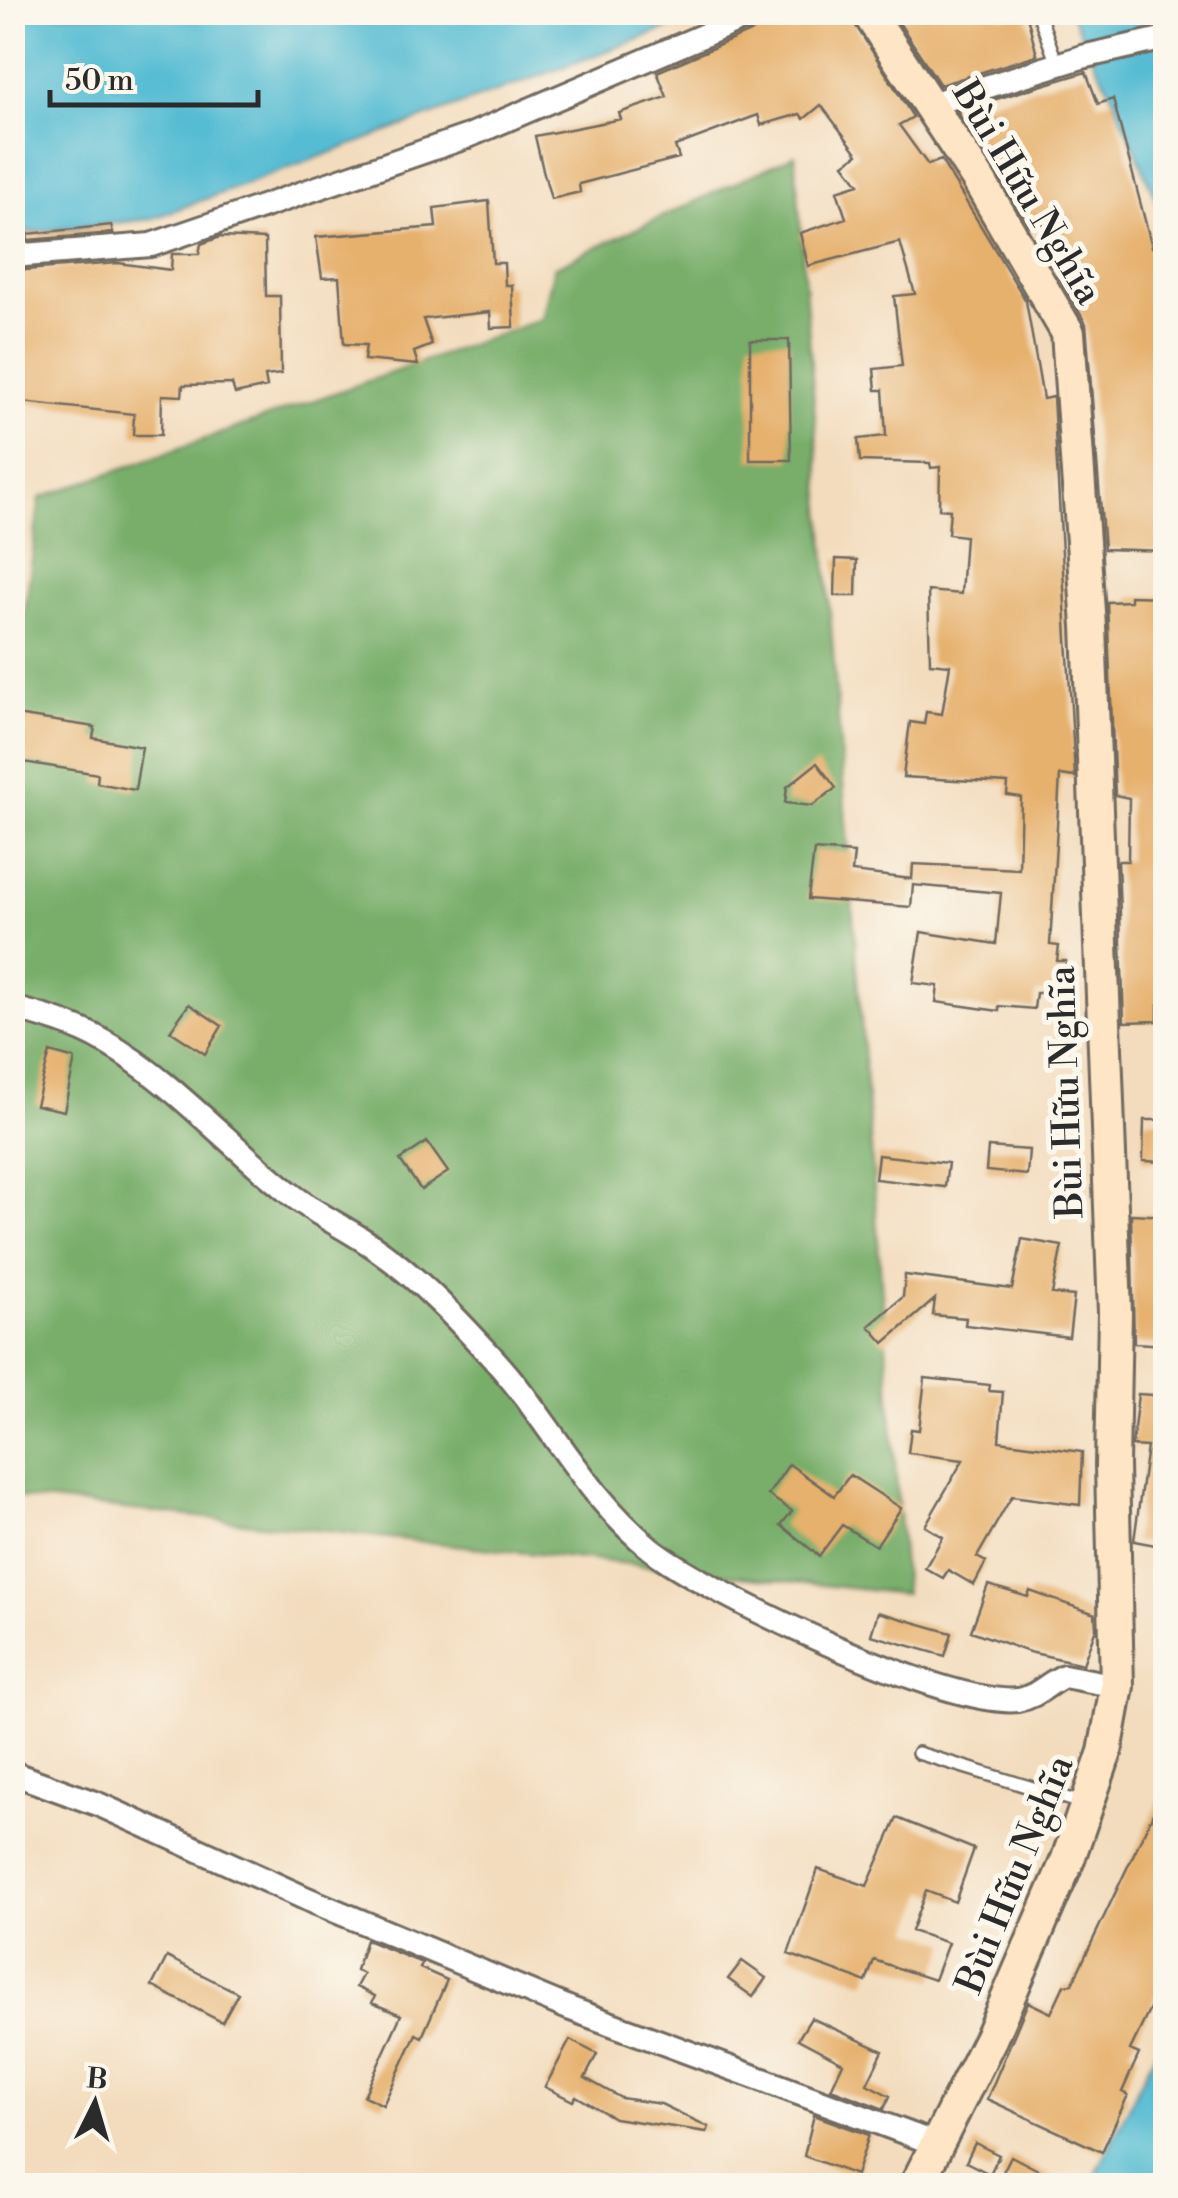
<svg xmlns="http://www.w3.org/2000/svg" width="1178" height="2198" font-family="'Libre Bodoni',serif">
  <rect width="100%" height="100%" fill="#fbf7ec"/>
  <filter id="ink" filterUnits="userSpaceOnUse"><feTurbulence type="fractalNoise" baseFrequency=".01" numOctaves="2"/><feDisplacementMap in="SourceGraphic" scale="20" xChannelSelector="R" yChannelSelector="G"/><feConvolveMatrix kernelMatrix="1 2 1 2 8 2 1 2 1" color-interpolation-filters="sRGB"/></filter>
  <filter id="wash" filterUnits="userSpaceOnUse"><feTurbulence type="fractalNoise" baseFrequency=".0048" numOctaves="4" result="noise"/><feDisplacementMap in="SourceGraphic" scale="40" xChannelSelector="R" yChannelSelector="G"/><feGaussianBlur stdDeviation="2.25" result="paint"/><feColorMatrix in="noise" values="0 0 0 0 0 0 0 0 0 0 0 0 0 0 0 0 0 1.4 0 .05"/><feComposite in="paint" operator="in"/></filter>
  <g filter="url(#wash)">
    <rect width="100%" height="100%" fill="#f3dcbd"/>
    <path fill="#78ae6a" stroke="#526c4a" stroke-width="2.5" d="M 795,155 L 905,1594 L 13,1497 L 12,709 L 40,498 L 542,319 L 554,267 Z"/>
    <path fill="#55bcd3" stroke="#40747f" stroke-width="2.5" d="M 710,13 L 151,219 L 13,234 L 13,14 Z
      M 1070,13 L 1165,13 L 1165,221 L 1114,99 Z
      M 1165,2032 L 1165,2185 L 1091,2185 Z"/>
    <g id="blocks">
      <path fill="#e6b06d" d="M 773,12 L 848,12 L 913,117 L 899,125 L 928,165 L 941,160 L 1026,301 L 1043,399 L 1053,397 L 1075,777 L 1060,775 L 1050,945 L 1059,946 L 1057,961 L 1066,961 L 1065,993 L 1036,993 L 1034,1009 L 999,1006 L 999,1011 L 936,1002 L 938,986 L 913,983 L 921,932 L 996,944 L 1001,893 L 913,885 L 911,907 L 808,899 L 814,850 L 854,853 L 852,872 L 912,879 L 913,864 L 1019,869 L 1021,797 L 1007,795 L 1008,783 L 903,777 L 910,722 L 924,724 L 926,712 L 942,714 L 950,665 L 930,663 L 928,591 L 961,594 L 965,536 L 948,534 L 950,510 L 939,509 L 940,467 L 931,468 L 930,463 L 860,461 L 858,439 L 886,436 L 883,390 L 876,390 L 874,369 L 902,366 L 894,296 L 915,294 L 900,242 L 808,266 L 800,233 L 846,218 L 837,191 L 859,184 L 844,164 L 858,154 L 821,105 L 804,119 L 800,114 L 761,125 L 758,115 L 675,146 L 679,158 L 579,184 L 580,192 L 551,199 L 542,166 L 535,136 L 621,119 L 619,113 L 667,97 L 657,72 L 764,26 Z
        M 892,12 L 1000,12 L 1002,17 L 1026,12 L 1037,55 L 940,85 Z
        M 1086,72 L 1098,104 L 1113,99 L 1152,247 L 1166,243 L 1166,551 L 1104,549 L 1086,324 L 1060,279 L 1047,223 L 1029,226 L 957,111 Z
        M 489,201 L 493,263 L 504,263 L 505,285 L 512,285 L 514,327 L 491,328 L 490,312 L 423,319 L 432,345 L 414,352 L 418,365 L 364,360 L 366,345 L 344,344 L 339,277 L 322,278 L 316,237 L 436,227 L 434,208 Z
        M 111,225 L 113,233 L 28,240 L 27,234 Z
        M 220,237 L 265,239 L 266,296 L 280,296 L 281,374 L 265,376 L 267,387 L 235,394 L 232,384 L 183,385 L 182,396 L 162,395 L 161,435 L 133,435 L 134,414 L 12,401 L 12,271 L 118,263 L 171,270 L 172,254 L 199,254 L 201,244 Z
        M 750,340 L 789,340 L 791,460 L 750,460 Z
        M 836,559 L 857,560 L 856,596 L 835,596 Z
        M 1130,596 L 1166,597 L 1166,1003 L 1158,1004 L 1158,1021 L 1124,1022 L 1118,861 L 1128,861 L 1129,798 L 1115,795 L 1107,602 L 1130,601 Z
        M 16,715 L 95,727 L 93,738 L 142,747 L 135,790 L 97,783 L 98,774 L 17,761 L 17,756 L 12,755 Z
        M 817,763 L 836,788 L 812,806 L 785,803 L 787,787 Z
        M 189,1004 L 222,1026 L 205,1054 L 170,1031 Z
        M 50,1052 L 75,1059 L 64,1111 L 36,1105 Z
        M 1144,1120 L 1166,1120 L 1166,1162 L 1143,1161 Z
        M 427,1142 L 448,1172 L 421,1190 L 400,1160 Z
        M 988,1147 L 1029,1150 L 1027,1175 L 986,1171 Z
        M 878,1155 L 948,1163 L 945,1187 L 875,1179 Z
        M 1131,1214 L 1166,1216 L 1166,1345 L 1134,1343 Z
        M 1022,1239 L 1062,1246 L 1052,1294 L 1074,1296 L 1069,1337 L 965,1325 L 966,1318 L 933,1315 L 935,1299 L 884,1343 L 869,1326 L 903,1297 L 905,1275 L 1012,1289 Z
        M 925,1378 L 990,1385 L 989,1391 L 1003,1392 L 999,1441 L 1082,1452 L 1080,1505 L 1012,1496 L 977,1557 L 986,1562 L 974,1585 L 948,1570 L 943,1578 L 925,1568 L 943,1537 L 925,1526 L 963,1460 L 908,1453 L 911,1429 L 919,1430 Z
        M 1138,1394 L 1166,1396 L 1166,1547 L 1134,1541 L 1147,1447 L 1132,1446 Z
        M 789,1464 L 834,1496 L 850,1475 L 901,1508 L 876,1546 L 842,1525 L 819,1556 L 781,1525 L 792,1511 L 768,1495 Z
        M 988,1585 L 1028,1597 L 1030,1591 L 1095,1614 L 1096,1628 L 1083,1664 L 1029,1652 L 971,1631 Z
        M 878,1612 L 952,1633 L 945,1656 L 871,1635 Z
        M 1166,1786 L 1166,1976 L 1130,2050 L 1139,2054 L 1122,2092 L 1128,2095 L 1102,2152 L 987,2099 L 1028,2002 L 1051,2013 L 1064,1985 L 1072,1984 Z
        M 897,1818 L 974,1849 L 955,1902 L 926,1891 L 911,1931 L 948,1943 L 934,1980 L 874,1960 L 866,1982 L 788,1954 L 818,1869 L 867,1886 Z
        M 366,1940 L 422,1963 L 420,1968 L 447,1980 L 422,2037 L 416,2034 L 383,2105 L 364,2096 L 401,2015 L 372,2003 L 375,1996 L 356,1987 L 363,1974 L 356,1970 Z
        M 167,1957 L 238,1993 L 222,2022 L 152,1986 Z
        M 742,1961 L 766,1978 L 753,1997 L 728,1979 Z
        M 811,2018 L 883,2051 L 867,2084 L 890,2096 L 884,2109 L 831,2089 L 843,2063 L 798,2039 Z
        M 570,2040 L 597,2054 L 585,2078 L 621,2098 L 661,2104 L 709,2127 L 707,2132 L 614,2118 L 576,2096 L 573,2101 L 545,2087 Z
        M 814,2115 L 869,2135 L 856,2175 L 804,2156 Z
        M 975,2143 L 999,2155 L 990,2174 L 966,2162 Z
        M 1011,2156 L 1069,2186 L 1016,2186 L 1000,2178 Z"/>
    </g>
  </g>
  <g filter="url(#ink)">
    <use href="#blocks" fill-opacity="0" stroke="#71695e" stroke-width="2.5"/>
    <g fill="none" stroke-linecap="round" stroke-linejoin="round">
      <defs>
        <path id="service" d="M 1038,12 L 1057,64
          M 918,1753 L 1082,1803"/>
        <path id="minor" d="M 931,104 L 1082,57 L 1166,38
          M 12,256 L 151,245 L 466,137 L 758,12
          M 12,1008 C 44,1016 76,1025 105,1042 C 174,1082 229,1146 292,1195 C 320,1217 353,1231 381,1252 C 421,1281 458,1320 491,1356 C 548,1417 584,1495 650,1548 C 708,1594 947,1708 1018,1700 C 1037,1697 1048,1683 1064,1676 L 1117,1686
          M 12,1773 L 100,1805 L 307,1899 L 571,2009 L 939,2145"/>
        <path id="secondary" d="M 868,12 L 978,179 L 1068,333 L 1089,626 L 1115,1313 L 1112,1465 L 1117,1686 L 1105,1752 L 1068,1859 L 991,2037 L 916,2186"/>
      </defs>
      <use href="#service" stroke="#71695e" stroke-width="16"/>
      <use href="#minor" stroke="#71695e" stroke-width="28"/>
      <use href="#secondary" stroke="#71695e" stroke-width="38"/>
      <use href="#service" stroke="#fff" stroke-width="11"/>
      <use href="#minor" stroke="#fff" stroke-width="22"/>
      <use href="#secondary" stroke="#fde5c5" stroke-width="32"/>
    </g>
  </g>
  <g text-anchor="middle" stroke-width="10" stroke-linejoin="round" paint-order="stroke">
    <g font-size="38" fill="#2b2b2b" stroke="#fbf7ec">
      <text transform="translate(1028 192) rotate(59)" y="13">Bùi Hữu Nghĩa</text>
      <text transform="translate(1065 1092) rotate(-92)" y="13">Bùi Hữu Nghĩa</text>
      <text transform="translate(1014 1874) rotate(-68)" y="13">Bùi Hữu Nghĩa</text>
    </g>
  </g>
  <rect width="1178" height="2198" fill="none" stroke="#fbf7ec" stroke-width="50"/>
  <g transform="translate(95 2103) rotate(5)" stroke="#fbf7ec" stroke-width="8" paint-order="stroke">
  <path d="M0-8L18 38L0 25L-18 38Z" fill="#2b2b2b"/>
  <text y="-15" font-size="28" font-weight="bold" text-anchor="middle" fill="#2b2b2b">B</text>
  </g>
  <path d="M50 90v15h208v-15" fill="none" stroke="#2b2b2b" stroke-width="5"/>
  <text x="65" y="90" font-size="30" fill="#2b2b2b" stroke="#fbf7ec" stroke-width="8" paint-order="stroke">50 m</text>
</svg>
